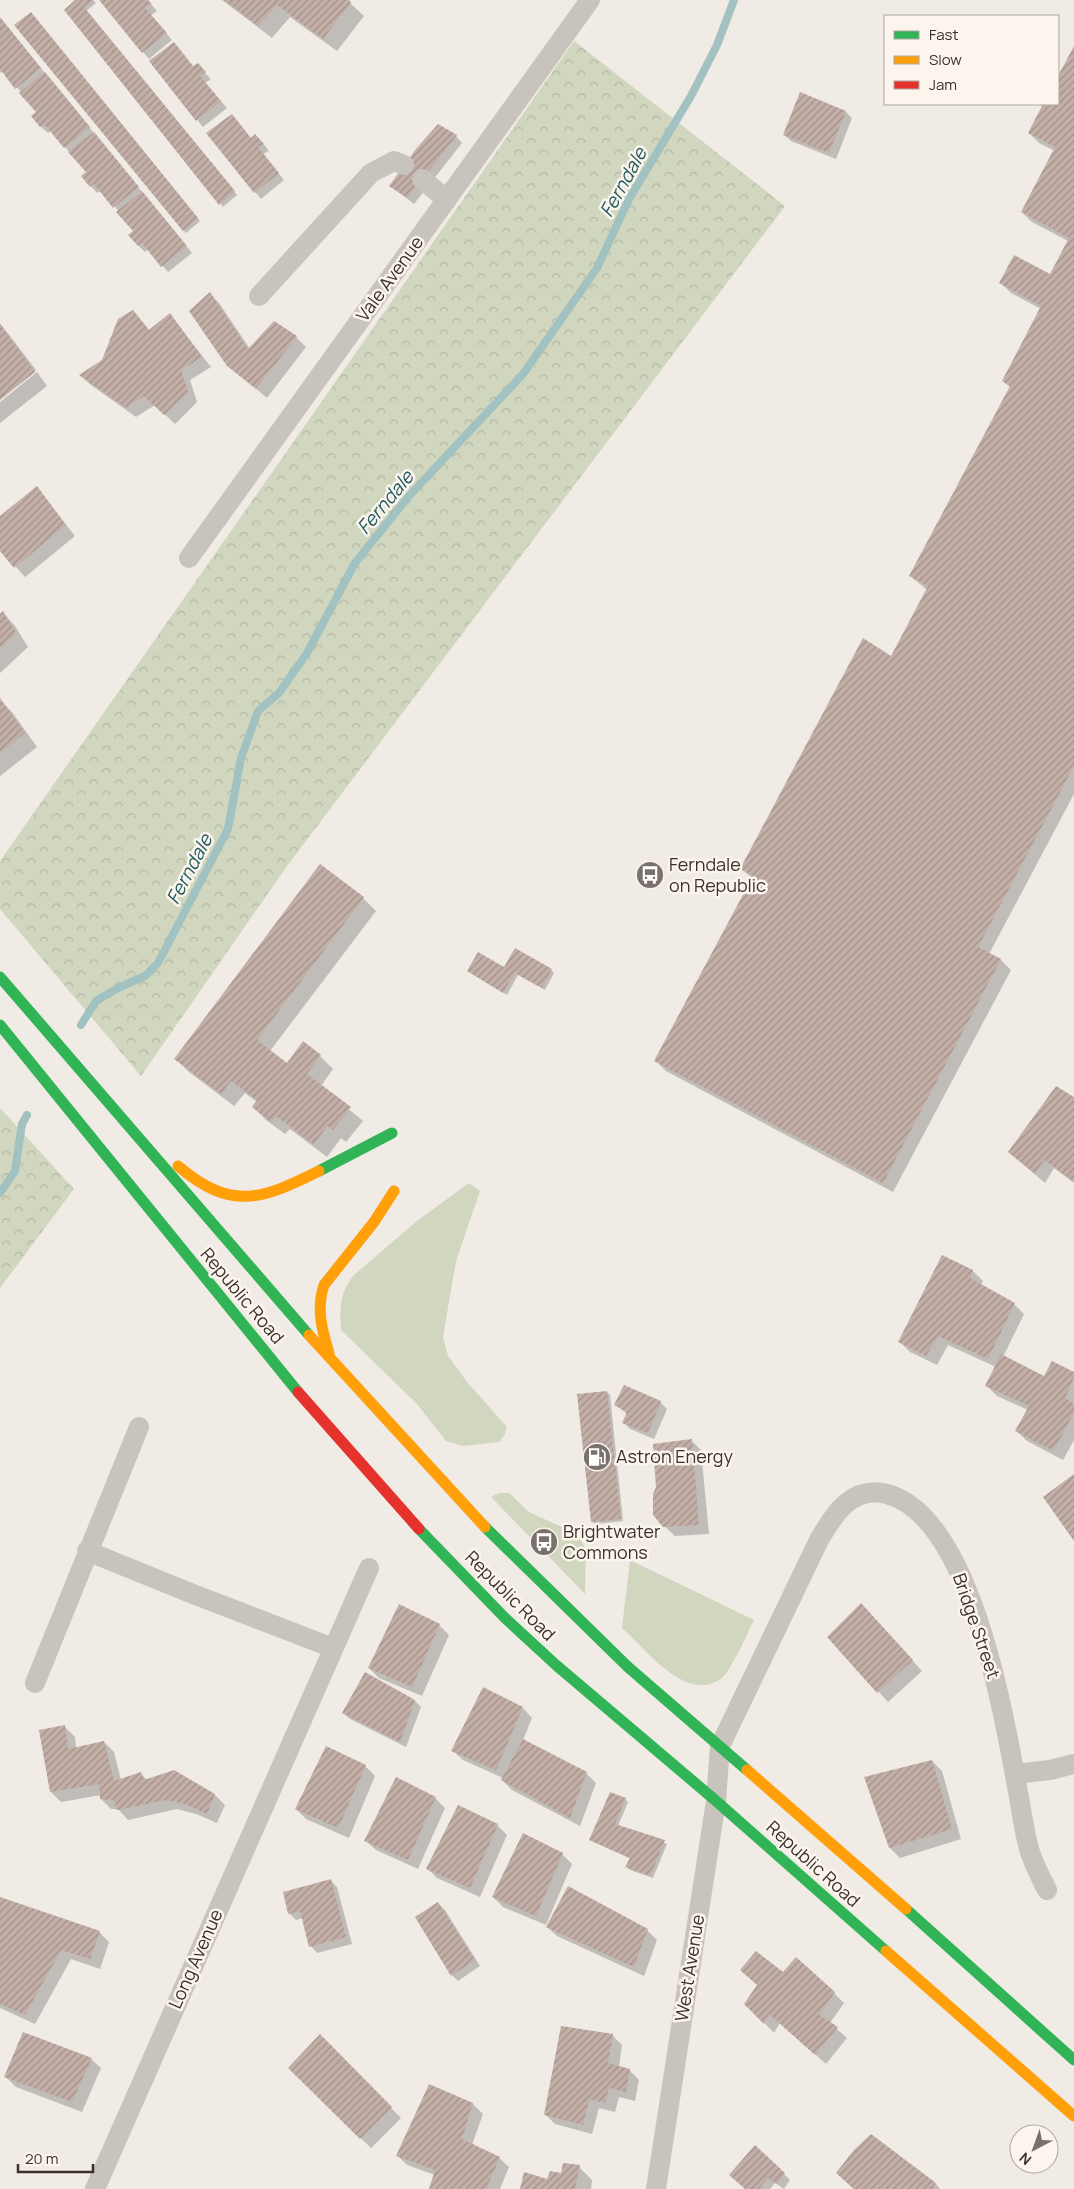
<svg xmlns="http://www.w3.org/2000/svg" width="1074" height="2189" font-family="Manrope,sans-serif">
  <defs>
    <pattern id="park-crowns" width="20" height="18" patternUnits="userSpaceOnUse" patternTransform="scale(1.25)"><rect width="20" height="18" fill="#d1d6bf"/><path d="M2 6a3 3 0 1 1 6 0M12 15a3 3 0 1 1 6 0" fill="none" stroke="#b4b8a4"/></pattern>
    <pattern id="building-hatch" width="6" height="6" patternUnits="userSpaceOnUse" patternTransform="scale(1.25)"><rect width="6" height="6" fill="#c3afa7"/><path d="M-1 1l2-2M0 6l6-6M5 7l2-2" fill="none" stroke="#a08f88"/></pattern>
  </defs>
  <rect width="100%" height="100%" fill="#f0ebe5"/>
  <path fill="#d1d6bf" d="M 469,1183 L 480,1191 L 456,1261 L 443,1337 L 448,1356 L 467,1382 L 507,1427 L 505,1434 L 499,1442 L 463,1446 L 446,1441 L 417,1404 L 341,1330 C 339,1309 340,1293 353,1276 L 417,1221 Z
    M 499,1493 L 509,1493 L 529,1512 L 577,1534 L 586,1549 L 585,1594 L 491,1497 Z
    M 630,1560 L 754,1620 C 748,1632 731,1670 723,1677 C 689,1706 646,1650 622,1628 Z"/>
  <path fill="url(#park-crowns)" d="M 574,41 L 785,206 L 287,866 L 141,1076 L 0,909 L 0,861 Z
    M 0,1108 L 74,1189 L 0,1288 Z"/>
  <path fill="#0003" d="M 76,0 L 93,0 L 96,3 L 86,11 L 237,195 L 223,207 Z
    M 101,0 L 147,0 L 157,11 L 151,15 L 172,40 L 149,59 Z
    M 222,0 L 347,0 L 364,16 L 337,51 L 290,17 L 272,38 Z
    M 34,16 L 200,221 L 186,233 L 183,230 Z
    M 0,18 L 192,253 L 168,272 L 148,249 L 145,252 L 138,245 L 135,231 L 101,190 L 97,193 L 91,186 L 87,172 L 51,131 L 48,133 L 41,127 L 33,116 L 38,112 L 3,71 L 0,73 Z
    M 1074,48 L 1074,794 L 989,954 L 1001,960 L 1011,970 L 893,1192 L 666,1071 L 656,1061 L 753,879 L 742,869 L 891,657 L 927,590 L 910,576 L 1011,388 L 1003,381 L 1041,309 L 1011,293 L 1001,283 L 1050,275 L 1068,241 L 1032,222 L 1022,212 L 1055,151 L 1039,143 L 1029,133 L 1045,104 L 1058,104 L 1058,79 Z
    M 150,62 L 194,67 L 197,65 L 211,79 L 205,83 L 227,108 L 203,127 Z
    M 800,94 L 846,112 L 852,118 L 836,159 L 791,141 L 784,135 Z
    M 456,136 L 462,143 L 414,204 L 391,186 Z
    M 251,139 L 262,142 L 269,151 L 263,154 L 284,180 L 261,199 L 255,192 Z
    M 210,294 L 219,303 L 250,349 L 274,323 L 296,337 L 306,347 L 267,398 L 228,365 Z
    M 133,311 L 150,331 L 170,315 L 211,367 L 190,380 L 197,402 L 175,424 L 155,405 L 136,417 L 91,385 L 81,376 L 103,361 Z
    M 0,323 L 36,370 L 0,399 Z
    M 37,372 L 47,386 L 0,423 L 0,402 Z
    M 37,488 L 75,536 L 25,577 L 0,549 L 0,517 Z
    M 3,613 L 15,626 L 28,647 L 0,673 L 0,615 Z
    M 0,700 L 12,712 L 37,747 L 0,776 Z
    M 363,898 L 376,911 L 270,1051 L 288,1064 L 320,1056 L 333,1069 L 321,1086 L 363,1121 L 346,1142 L 341,1138 L 327,1157 L 290,1129 L 285,1134 L 266,1120 L 253,1107 L 257,1102 L 245,1093 L 234,1106 L 189,1072 L 176,1059 Z
    M 505,969 L 551,970 L 554,973 L 545,990 L 518,975 L 507,995 L 469,971 Z
    M 1074,1099 L 1074,1183 L 1054,1168 L 1045,1183 L 1009,1152 Z
    M 942,1257 L 973,1271 L 983,1281 L 980,1286 L 1014,1304 L 1024,1314 L 1003,1357 L 1044,1378 L 1074,1373 L 1074,1440 L 1063,1460 L 1027,1441 L 1017,1431 L 1028,1410 L 997,1396 L 987,1386 L 996,1367 L 948,1345 L 937,1365 L 910,1352 L 900,1342 Z
    M 624,1387 L 661,1403 L 667,1409 L 654,1439 L 630,1429 L 624,1423 L 627,1414 L 616,1405 Z
    M 607,1392 L 610,1395 L 623,1521 L 595,1524 L 592,1521 Z
    M 691,1440 L 701,1450 L 709,1534 L 675,1536 L 664,1526 L 657,1487 Z
    M 871,1615 L 922,1671 L 888,1702 L 829,1637 Z
    M 439,1625 L 449,1635 L 422,1696 L 379,1678 L 369,1668 Z
    M 415,1701 L 421,1707 L 406,1747 L 350,1719 L 343,1713 Z
    M 523,1708 L 532,1718 L 523,1740 L 586,1773 L 596,1783 L 580,1826 L 512,1790 L 502,1780 L 503,1778 L 463,1760 L 453,1751 Z
    M 65,1727 L 75,1737 L 76,1748 L 104,1742 L 114,1752 L 121,1780 L 141,1774 L 147,1780 L 174,1772 L 215,1795 L 225,1805 L 217,1823 L 196,1814 L 177,1809 L 128,1820 L 118,1809 L 111,1809 L 101,1799 L 101,1795 L 61,1802 L 51,1792 Z
    M 932,1761 L 942,1771 L 961,1839 L 900,1858 L 890,1848 L 866,1778 Z
    M 365,1766 L 375,1776 L 349,1838 L 306,1819 L 296,1809 Z
    M 435,1798 L 445,1808 L 418,1869 L 376,1850 L 366,1841 Z
    M 625,1799 L 628,1802 L 618,1826 L 667,1844 L 653,1878 L 630,1870 L 627,1867 L 631,1859 L 590,1840 Z
    M 497,1825 L 507,1835 L 480,1897 L 437,1878 L 427,1868 Z
    M 562,1854 L 572,1864 L 546,1925 L 503,1907 L 493,1897 Z
    M 331,1881 L 337,1887 L 352,1944 L 317,1953 L 311,1946 L 303,1918 L 296,1920 L 289,1913 Z
    M 0,1899 L 99,1932 L 109,1942 L 100,1969 L 71,1959 L 35,2024 L 0,2008 Z
    M 438,1904 L 445,1910 L 480,1966 L 458,1981 L 452,1975 Z
    M 547,1927 L 647,1930 L 657,1940 L 644,1976 L 557,1936 Z
    M 783,1974 L 834,1993 L 844,2003 L 830,2023 L 847,2038 L 826,2064 L 780,2023 L 774,2033 L 746,2004 Z
    M 612,2035 L 622,2045 L 619,2067 L 629,2070 L 639,2080 L 635,2101 L 619,2097 L 615,2112 L 599,2108 L 592,2134 L 555,2124 L 545,2114 Z
    M 320,2036 L 401,2118 L 371,2148 L 289,2068 Z
    M 91,2059 L 101,2068 L 82,2112 L 16,2087 L 6,2077 Z
    M 429,2086 L 473,2104 L 483,2114 L 472,2145 L 499,2158 L 509,2167 L 500,2189 L 430,2189 L 435,2175 L 407,2165 L 397,2155 Z
    M 871,2136 L 936,2184 L 940,2189 L 854,2189 L 837,2173 Z
    M 579,2167 L 592,2180 L 591,2189 L 522,2189 Z
    M 784,2174 L 790,2180 L 784,2189 L 775,2183 L 770,2189 L 746,2189 L 737,2181 Z"/>
  <g fill="none" stroke-linecap="round" stroke-linejoin="round">
    <path stroke="#a1c2c1" stroke-width="8" d="M 81,1025 L 96,1001 L 118,988 L 145,976 L 158,963 L 228,829 L 241,758 L 258,711 L 279,693 L 307,653 L 355,563 L 409,496 L 523,374 L 597,268 L 629,199 L 691,96 L 717,45 L 734,0
      M 0,1193 L 15,1171 L 22,1124 L 27,1115"/>
  </g>
  <path fill="url(#building-hatch)" d="M 75,0 L 93,0 L 84,7 L 235,191 L 219,205 L 64,10 Z
    M 99,0 L 148,0 L 152,4 L 145,8 L 167,33 L 142,53 Z
    M 224,0 L 349,0 L 351,2 L 323,39 L 277,5 L 258,26 Z
    M 31,12 L 198,218 L 183,231 L 14,25 Z
    M 0,17 L 41,68 L 15,89 L 0,69 Z
    M 174,42 L 193,66 L 198,63 L 206,72 L 200,76 L 221,101 L 196,121 L 149,61 Z
    M 1074,46 L 1074,766 L 978,947 L 1001,959 L 883,1183 L 654,1061 L 753,876 L 740,869 L 863,638 L 891,656 L 928,586 L 909,576 L 1010,386 L 1002,381 L 1041,306 L 999,283 L 1014,255 L 1050,274 L 1069,238 L 1021,212 L 1055,147 L 1028,133 L 1043,104 L 1058,104 L 1058,76 Z
    M 45,72 L 90,127 L 64,148 L 45,125 L 40,127 L 31,116 L 36,112 L 19,93 Z
    M 800,92 L 846,111 L 829,153 L 783,135 Z
    M 232,114 L 251,138 L 255,134 L 264,144 L 258,147 L 279,173 L 254,193 L 206,133 Z
    M 438,124 L 457,135 L 407,198 L 389,186 L 416,149 Z
    M 94,132 L 139,187 L 113,208 L 94,184 L 90,187 L 81,176 L 86,172 L 68,152 Z
    M 142,191 L 187,246 L 161,267 L 142,243 L 138,246 L 128,235 L 133,231 L 116,212 Z
    M 210,292 L 248,349 L 274,321 L 297,336 L 256,389 L 227,366 L 189,311 Z
    M 133,310 L 149,330 L 170,313 L 202,357 L 181,370 L 188,392 L 164,415 L 144,396 L 126,408 L 79,375 L 102,360 L 118,319 Z
    M 0,324 L 35,372 L 0,400 Z
    M 37,486 L 66,525 L 14,568 L 0,551 L 0,516 Z
    M 3,611 L 16,633 L 0,648 L 0,614 Z
    M 0,698 L 25,733 L 0,753 Z
    M 320,864 L 364,897 L 257,1040 L 287,1063 L 303,1041 L 321,1055 L 307,1074 L 351,1107 L 333,1130 L 327,1126 L 314,1145 L 276,1116 L 271,1122 L 252,1107 L 257,1100 L 231,1081 L 221,1094 L 174,1059 Z
    M 515,948 L 552,969 L 542,988 L 515,973 L 503,993 L 467,971 L 478,952 L 504,967 Z
    M 1056,1086 L 1074,1097 L 1074,1182 L 1044,1160 L 1035,1174 L 1008,1152 Z
    M 942,1255 L 973,1270 L 970,1278 L 1015,1303 L 988,1359 L 938,1336 L 926,1356 L 898,1342 Z
    M 1001,1354 L 1044,1376 L 1052,1361 L 1074,1372 L 1074,1377 L 1065,1398 L 1074,1404 L 1074,1413 L 1053,1451 L 1015,1431 L 1029,1406 L 985,1386 Z
    M 624,1385 L 661,1401 L 648,1433 L 622,1423 L 627,1412 L 614,1405 Z
    M 607,1391 L 621,1519 L 591,1522 L 577,1394 Z
    M 692,1439 L 699,1525 L 663,1527 L 653,1515 L 653,1494 L 656,1487 L 653,1444 Z
    M 1074,1474 L 1074,1541 L 1043,1497 Z
    M 861,1603 L 913,1660 L 877,1693 L 827,1637 Z
    M 399,1604 L 440,1624 L 412,1687 L 368,1668 Z
    M 365,1672 L 415,1700 L 400,1742 L 342,1713 Z
    M 483,1687 L 523,1707 L 496,1770 L 451,1751 Z
    M 65,1725 L 68,1749 L 104,1741 L 114,1781 L 141,1772 L 144,1780 L 174,1770 L 215,1794 L 207,1814 L 185,1804 L 166,1800 L 117,1810 L 113,1800 L 100,1799 L 99,1784 L 50,1792 L 39,1730 Z
    M 523,1739 L 587,1772 L 570,1818 L 501,1780 Z
    M 326,1746 L 366,1765 L 338,1828 L 295,1809 Z
    M 932,1760 L 952,1829 L 889,1848 L 864,1777 Z
    M 396,1777 L 436,1797 L 408,1860 L 364,1841 Z
    M 610,1792 L 626,1798 L 615,1824 L 665,1840 L 650,1876 L 625,1867 L 630,1858 L 589,1840 Z
    M 458,1805 L 498,1824 L 470,1888 L 426,1869 Z
    M 523,1833 L 563,1853 L 536,1916 L 492,1897 Z
    M 331,1879 L 346,1937 L 309,1947 L 300,1911 L 288,1914 L 283,1892 Z
    M 568,1886 L 648,1929 L 634,1967 L 546,1927 Z
    M 0,1897 L 100,1931 L 90,1959 L 61,1950 L 25,2015 L 0,2004 Z
    M 438,1902 L 475,1960 L 451,1976 L 415,1917 Z
    M 756,1951 L 783,1972 L 796,1957 L 835,1992 L 819,2015 L 838,2027 L 815,2055 L 769,2014 L 764,2024 L 744,2004 L 757,1985 L 740,1970 Z
    M 561,2026 L 613,2034 L 608,2063 L 630,2069 L 626,2092 L 609,2088 L 605,2103 L 589,2099 L 583,2125 L 544,2115 Z
    M 23,2032 L 92,2058 L 72,2102 L 4,2077 Z
    M 320,2034 L 392,2107 L 360,2139 L 288,2068 Z
    M 429,2084 L 473,2103 L 462,2139 L 500,2157 L 486,2189 L 429,2189 L 435,2170 L 396,2156 Z
    M 871,2134 L 936,2183 L 932,2189 L 854,2189 L 836,2173 L 854,2150 Z
    M 755,2145 L 785,2173 L 777,2184 L 768,2178 L 759,2189 L 745,2189 L 729,2175 Z
    M 563,2163 L 580,2165 L 575,2189 L 520,2189 L 524,2172 L 547,2179 L 550,2171 L 561,2173 Z"/>
  <g fill="none" stroke-linecap="round" stroke-linejoin="round">
    <path stroke="#c9c3be" stroke-width="20" d="M 422,179 L 447,200
      M 259,296 L 371,173 L 394,161 L 404,165
      M 189,558 L 590,0
      M 87,1551 L 193,1594 L 333,1648
      M 35,1683 L 139,1427
      M 1015,1774 L 1050,1770 L 1074,1764
      M 95,2189 L 369,1568
      M 656,2189 L 716,1801 L 720,1746 L 819,1540 C 834,1514 852,1485 887,1494 C 972,1517 1004,1717 1018,1792 C 1022,1812 1024,1833 1030,1852 C 1034,1865 1041,1878 1047,1890"/>
    <path stroke="#30b455" stroke-width="11" d="M 0,977 L 309,1335
      M 0,1025 L 298,1392
      M 319,1171 L 392,1133
      M 485,1527 L 628,1667 L 747,1770
      M 419,1529 L 505,1618 L 556,1665 L 715,1800 L 886,1951
      M 906,1909 L 1074,2060"/>
    <path stroke="#ff9f0a" stroke-width="11" d="M 178,1166 C 231,1211 261,1200 319,1171
      M 309,1335 L 485,1527
      M 329,1353 C 322,1330 316,1309 324,1285 L 374,1222 L 394,1191
      M 747,1770 L 906,1909
      M 886,1951 L 1074,2116"/>
    <path stroke="#e5322d" stroke-width="11" d="M 298,1392 L 419,1529"/>
  </g>
  <defs>
    <symbol id="bus-disc" viewBox="-11 -11 22 22"><circle r="9.5" fill="#7a716c" stroke="#fbf5ee"/><path d="M-5-6H5V4H4V6H2V4H-2V6H-4V4H-5ZM-3.5-4V0h7V-4ZM-3.5 1.2v1.5H-2V1.2ZM2 1.2v1.5H3.5V1.2Z" fill="#fff"/></symbol>
    <symbol id="fuel-disc" viewBox="-11 -11 22 22"><circle r="9.5" fill="#7a716c" stroke="#fbf5ee"/><path d="M-5.5-6h7V0h2V4h1.3V-2.5L3-4.5l.8-.8L6-3V5H2.5V1h-1V6h-7ZM-4.2-4.7v3.2H.2V-4.7Z" fill="#fff"/></symbol>
  </defs>
  <g fill-rule="evenodd">
    <use href="#bus-disc" x="634" y="859" width="32" height="32"/>
    <use href="#fuel-disc" x="581" y="1441" width="32" height="32"/>
    <use href="#bus-disc" x="528" y="1526" width="32" height="32"/>
  </g>
  <g text-anchor="middle" stroke-width="5" stroke-linejoin="round" paint-order="stroke">
    <g font-size="18" fill="#3b302b" stroke="#fbf5ee">
      <text transform="translate(390 279) rotate(-54)" y="6">Vale Avenue</text>
      <text transform="translate(242 1296) rotate(50)" y="6">Republic Road</text>
      <text transform="translate(510 1596) rotate(45)" y="6">Republic Road</text>
      <text transform="translate(976 1626) rotate(71)" y="6">Bridge Street</text>
      <text transform="translate(813 1864) rotate(42)" y="6">Republic Road</text>
      <text transform="translate(196 1959) rotate(-66)" y="6">Long Avenue</text>
      <text transform="translate(690 1968) rotate(-81)" y="6">West Avenue</text>
    </g>
    <g font-size="18" fill="#3b302b" stroke="#fbf5ee" text-anchor="start">
      <text x="669" y="871">Ferndale<tspan x="669" dy="21">on Republic</tspan></text>
      <text x="616" y="1463">Astron Energy</text>
      <text x="563" y="1538">Brightwater<tspan x="563" dy="21">Commons</tspan></text>
    </g>
    <g font-size="19" font-style="italic" fill="#1f5a5e" stroke="#fbf5ee">
      <text transform="translate(623 182) rotate(-61)" y="7">Ferndale</text>
      <text transform="translate(385 502) rotate(-50)" y="7">Ferndale</text>
      <text transform="translate(189 869) rotate(-62)" y="7">Ferndale</text>
    </g>
  </g>
  <rect x="884" y="15" width="175" height="90" fill="#fbf5ee" stroke="#aea6a0"/>
  <rect x="894" y="31" width="25" height="8" fill="#30b455" stroke="#aea6a0"/>
  <text x="929" y="40" font-size="15" fill="#3b302b">Fast</text>
  <rect x="894" y="56" width="25" height="8" fill="#ff9f0a" stroke="#aea6a0"/>
  <text x="929" y="65" font-size="15" fill="#3b302b">Slow</text>
  <rect x="894" y="81" width="25" height="8" fill="#e5322d" stroke="#aea6a0"/>
  <text x="929" y="90" font-size="15" fill="#3b302b">Jam</text>
  <g transform="translate(1034 2149) rotate(221)"><circle r="24" fill="#fbf5ee" stroke="#aea6a0"/>
  <path d="M0-4L9 19L0 12L-9 19Z" fill="#7a716c"/>
  <text y="-8" font-size="14" font-weight="bold" text-anchor="middle" fill="#3b302b">N</text>
  </g>
  <path d="M18 2164v8h75v-8" fill="none" stroke="#3b302b" stroke-width="2.5"/>
  <text x="25" y="2164" font-size="15" fill="#3b302b" stroke="#fbf5ee" stroke-width="4" paint-order="stroke">20 m</text>
</svg>
